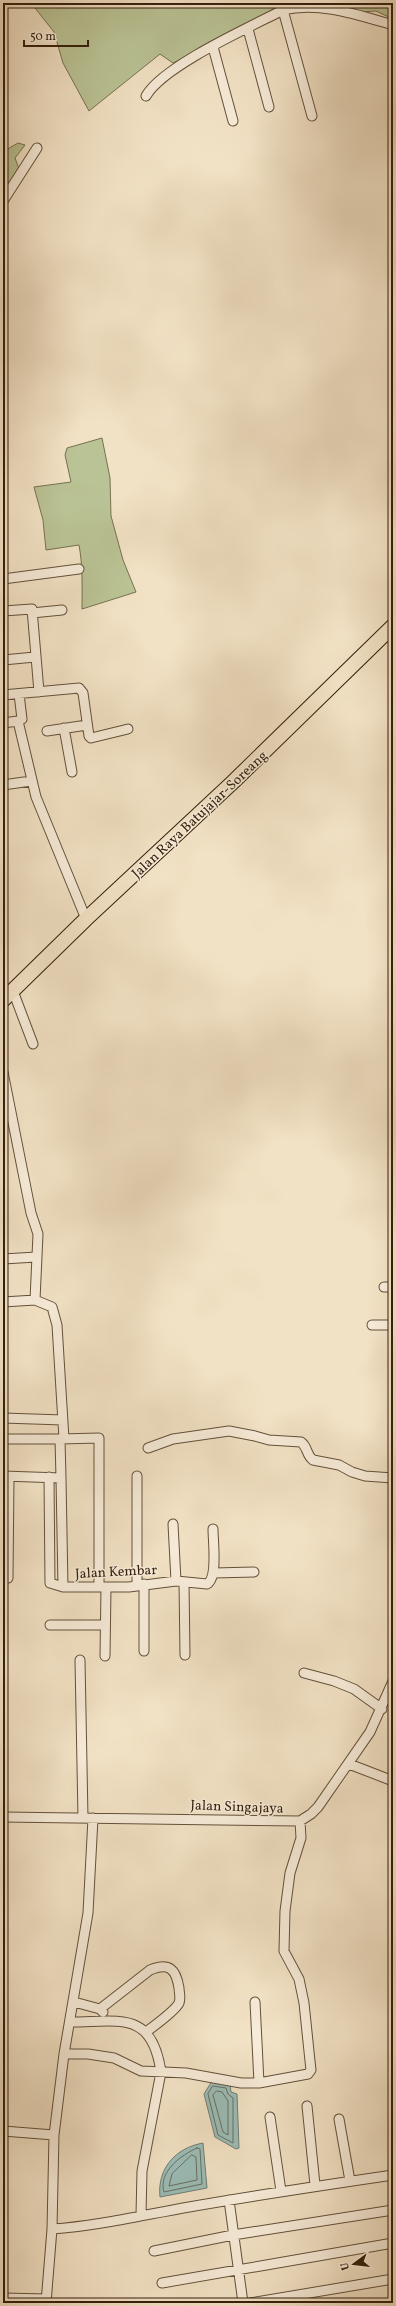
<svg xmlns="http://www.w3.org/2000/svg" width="396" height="2306" font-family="Vollkorn,serif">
  <rect width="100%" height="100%" fill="#f2e2c5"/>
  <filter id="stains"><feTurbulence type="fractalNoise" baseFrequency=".005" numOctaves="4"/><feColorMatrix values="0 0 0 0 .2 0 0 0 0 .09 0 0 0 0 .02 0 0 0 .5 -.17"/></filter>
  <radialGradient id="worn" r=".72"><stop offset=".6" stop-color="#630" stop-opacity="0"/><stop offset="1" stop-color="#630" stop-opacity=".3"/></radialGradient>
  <path fill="#bac395" stroke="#777150" d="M 31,3 L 286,3 C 270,7 261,20 246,27 C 222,39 197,50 173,63 L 160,54 L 89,111 L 63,63 L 54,32 Z
    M 306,3 L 393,3 L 393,19 L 376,11 L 363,12 Z
    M 18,143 L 25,145 L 15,158 L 19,169 L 3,195 L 3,155 L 6,150 Z
    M 102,438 L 110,478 L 111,516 L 123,560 L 136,592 L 82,609 C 82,588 83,566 79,545 L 46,550 L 43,520 L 34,487 L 71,482 L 65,455 L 67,448 Z"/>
  <path fill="#9bbdb7" stroke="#727e73" d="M 212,2081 L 230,2084 L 231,2092 L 237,2094 L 239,2148 L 236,2149 L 215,2137 L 204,2094 Z
    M 203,2143 L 207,2188 L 160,2197 C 157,2169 175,2148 203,2143 Z"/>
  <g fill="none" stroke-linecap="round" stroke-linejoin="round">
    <path stroke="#686e62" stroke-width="1" d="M 213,2086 L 226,2088 L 228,2094 L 233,2098 L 233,2143 L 218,2135 L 208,2094 Z
      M 217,2091 L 222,2092 L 228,2101 L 228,2135 L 223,2132 L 213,2095 Z
      M 197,2148 L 200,2149 L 202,2184 L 164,2192 C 158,2172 181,2155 197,2148 Z
      M 192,2155 L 196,2157 L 197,2180 L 169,2186 L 172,2174 Z"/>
    <defs>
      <path id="minor" d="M 283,10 L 312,116
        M 248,29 L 269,107
        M 213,47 L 233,121
        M 146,96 C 163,66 250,27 283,10 C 319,1 358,15 393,25
        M 3,201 L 37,148
        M 3,579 L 79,569
        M 3,611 L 32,609 L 39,692
        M 32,613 L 62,610
        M 3,660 L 35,657
        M 3,695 L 79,688 L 83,693 L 89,736 L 91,738 L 128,729
        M 18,721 L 22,719 L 19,694
        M 3,723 L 18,721 L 36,797 L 86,919
        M 64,728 L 72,772
        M 47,731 L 87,725
        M 3,785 L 31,781
        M 13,991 L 33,1044
        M 3,1072 L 31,1213 L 38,1234 L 35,1300
        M 3,1259 L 36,1257
        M 384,1287 L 393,1287
        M 3,1302 L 35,1300 L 52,1307 L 57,1325 L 64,1439
        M 372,1325 L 393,1325
        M 3,1418 L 63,1420
        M 3,1439 L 60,1439 L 61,1478
        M 60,1439 L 99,1438 L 99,1586
        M 148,1448 L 173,1439 L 229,1431 L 255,1436 L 269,1440 L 301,1442 C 308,1447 306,1455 313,1460 L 339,1465 L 352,1472 L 365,1476 L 393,1478
        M 3,1476 L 61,1478 L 63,1587 L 129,1587 L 176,1581 L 207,1584 C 218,1578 213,1542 213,1529
        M 49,1477 L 50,1583 L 63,1587
        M 173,1524 L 176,1581
        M 214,1573 L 254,1572
        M 8,1578 L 9,1477
        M 184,1583 L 185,1655
        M 137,1585 L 137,1476
        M 50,1625 L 105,1625
        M 144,1651 L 144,1584
        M 105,1656 L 106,1587
        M 80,1660 L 83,1818
        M 304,1673 L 334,1681 L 354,1689 L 382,1709
        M 349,1764 L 393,1781
        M 3,1817 L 300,1821 L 311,1814 L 318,1807 L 370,1732 L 393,1681
        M 74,2002 L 100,2009 L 103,2012
        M 255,2002 L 259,2083
        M 100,2009 L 150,1970 C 169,1962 176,1969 179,1988 C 179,1992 181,1998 179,2003 C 175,2011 154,2026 146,2032
        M 70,2022 C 120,2022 152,2010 161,2072 L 142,2171 L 141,2215
        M 64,2054 L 88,2054 L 114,2058 L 141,2071 L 186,2073 L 241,2083 L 259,2083 L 308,2074 L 311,2070 L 310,2061 L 304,2003 L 299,1979 L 284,1951 L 285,1911 L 290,1873 L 301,1838 L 300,1821
        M 307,2106 L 315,2185
        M 270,2117 L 281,2191
        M 339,2119 L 350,2181
        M 3,2131 L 54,2135
        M 229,2200 L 243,2303
        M 52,2229 C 98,2226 143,2215 189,2207 C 257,2195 325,2185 393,2175
        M 154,2251 L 233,2235 L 393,2210
        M 162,2283 L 393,2243
        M 3,2298 L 46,2299
        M 46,2303 L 52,2229 L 54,2135 L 64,2054 L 88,1913 L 93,1818
        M 250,2303 L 393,2279"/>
      <path id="highway" d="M 3,1000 L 86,919 L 233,782 L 393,626"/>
    </defs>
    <use href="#minor" stroke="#64503a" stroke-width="11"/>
    <use href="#highway" stroke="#341f0c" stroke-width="16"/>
    <use href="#minor" stroke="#f7ecd9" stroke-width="9"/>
    <use href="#highway" stroke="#f2e2c5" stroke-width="14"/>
  </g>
  <g text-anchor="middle" stroke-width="3" stroke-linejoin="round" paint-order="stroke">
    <g font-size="14" fill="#341f0c" stroke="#f7ecd9">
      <text transform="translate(199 814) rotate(-43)" y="5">Jalan Raya Batujajar-Soreang</text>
      <text transform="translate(116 1571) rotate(-3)" y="5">Jalan Kembar</text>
      <text transform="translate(237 1806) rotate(2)" y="5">Jalan Singajaya</text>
    </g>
  </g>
  <rect width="396" height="2306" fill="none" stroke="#f2e2c5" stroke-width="16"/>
  <rect x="4" y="4" width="388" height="2298" fill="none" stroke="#341f0c" stroke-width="2"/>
  <rect x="8" y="8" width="380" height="2290" fill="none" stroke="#341f0c"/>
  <g transform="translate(354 2264) rotate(255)" stroke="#f7ecd9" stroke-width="3" paint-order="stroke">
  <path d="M0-3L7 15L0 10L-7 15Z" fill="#341f0c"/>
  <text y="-6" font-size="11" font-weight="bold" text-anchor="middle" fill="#341f0c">U</text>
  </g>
  <path d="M24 40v6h64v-6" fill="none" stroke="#341f0c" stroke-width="2"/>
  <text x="30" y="40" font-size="12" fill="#341f0c" stroke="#f7ecd9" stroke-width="3" paint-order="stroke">50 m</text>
  <rect width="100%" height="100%" filter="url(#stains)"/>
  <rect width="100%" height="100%" fill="url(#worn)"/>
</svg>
